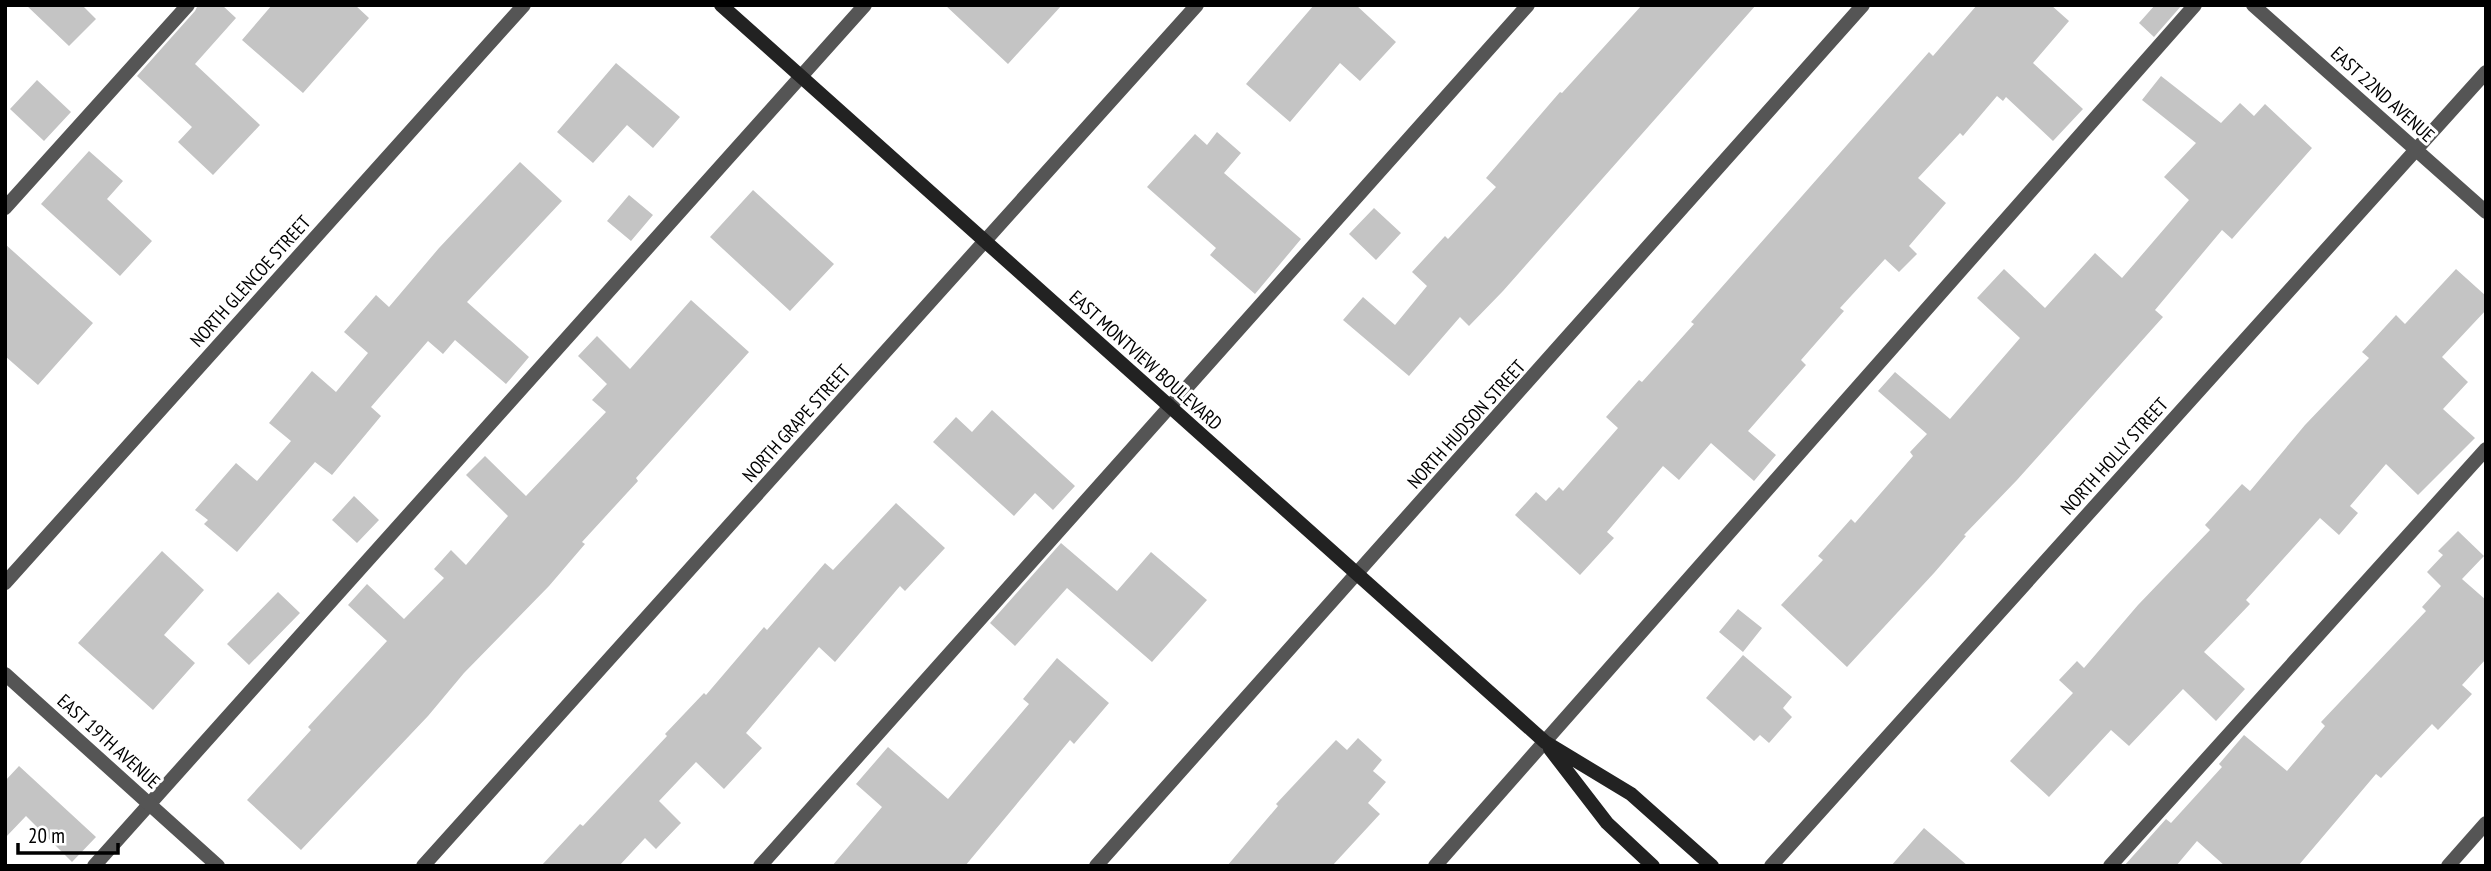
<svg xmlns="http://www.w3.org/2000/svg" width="2491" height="871" font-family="'PT Sans Narrow',sans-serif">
  <rect width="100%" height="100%" fill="#fff"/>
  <path fill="#c4c4c4" d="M 26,5 L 82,5 L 96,19 L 69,46 Z
    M 198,5 L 222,5 L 236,18 L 195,64 L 260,125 L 213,175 L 178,142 L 192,127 L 137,76 L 195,11 Z
    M 272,5 L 355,5 L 369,18 L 303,93 L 242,40 Z
    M 945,5 L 1062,5 L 1008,64 Z
    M 1314,5 L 1356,5 L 1396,42 L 1360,81 L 1340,63 L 1290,122 L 1246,84 Z
    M 1642,5 L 1756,5 L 1503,291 L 1469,326 L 1460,317 L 1409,376 L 1343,320 L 1363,297 L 1395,325 L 1427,286 L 1412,272 L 1445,236 L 1448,239 L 1496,187 L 1486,178 L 1560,92 L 1562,93 Z
    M 1977,5 L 2051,5 L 2069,21 L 2033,63 L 2083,109 L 2053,141 L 2006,97 L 2003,101 L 1997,96 L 1963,136 L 1960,133 L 1918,178 L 1946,203 L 1909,246 L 1917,254 L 1899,272 L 1885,259 L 1840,308 L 1844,311 L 1801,360 L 1806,365 L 1748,431 L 1776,455 L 1754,481 L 1711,443 L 1679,480 L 1663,466 L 1607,532 L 1614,538 L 1580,575 L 1515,515 L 1536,492 L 1546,501 L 1559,487 L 1563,491 L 1618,428 L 1606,417 L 1639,380 L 1642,382 L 1694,324 L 1691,322 L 1929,52 L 1933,56 Z
    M 2155,5 L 2182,5 L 2154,37 L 2139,23 Z
    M 616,63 L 680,117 L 653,148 L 627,125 L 593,163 L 557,132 Z
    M 2161,76 L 2221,123 L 2240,103 L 2254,116 L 2265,104 L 2312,148 L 2232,239 L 2222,230 L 2155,310 L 2163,317 L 2017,480 L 1964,535 L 1966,536 L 1934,573 L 1847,667 L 1781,605 L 1823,560 L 1818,556 L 1851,519 L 1855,523 L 1913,456 L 1910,452 L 1927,434 L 1878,391 L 1895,372 L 1950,419 L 2020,338 L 1977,298 L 2004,269 L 2045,308 L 2095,253 L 2122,278 L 2189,200 L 2164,177 L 2196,143 L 2142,100 Z
    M 37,80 L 71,112 L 44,141 L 10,109 Z
    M 1217,132 L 1241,153 L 1224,173 L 1301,239 L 1255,294 L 1210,255 L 1216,248 L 1147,187 L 1195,134 L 1207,145 Z
    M 89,151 L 123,181 L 107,199 L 152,241 L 120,276 L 41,204 Z
    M 520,162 L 562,201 L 467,302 L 529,357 L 506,384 L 455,340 L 443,354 L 428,341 L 371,407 L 381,416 L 332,475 L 315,462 L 237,552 L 204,524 L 208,520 L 195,510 L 236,463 L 257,481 L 291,441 L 269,423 L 312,371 L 336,392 L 368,353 L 344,332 L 376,295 L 389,307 L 439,248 Z
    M 753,190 L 834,264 L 790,311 L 710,237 Z
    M 629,195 L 653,215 L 631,241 L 607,221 Z
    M 1374,208 L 1401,233 L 1376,260 L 1349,234 Z
    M 5,244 L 93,323 L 38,385 L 5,356 Z
    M 2456,269 L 2486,296 L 2486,310 L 2442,357 L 2468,382 L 2443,409 L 2475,438 L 2418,495 L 2386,464 L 2350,506 L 2358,513 L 2339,535 L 2320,518 L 2246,600 L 2250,604 L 2204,652 L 2245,689 L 2216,721 L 2183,689 L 2129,746 L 2111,730 L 2049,797 L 2010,761 L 2073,693 L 2059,680 L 2077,661 L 2084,668 L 2138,605 L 2210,530 L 2205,525 L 2242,484 L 2250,491 L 2305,425 L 2369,358 L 2362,352 L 2396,315 L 2405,324 Z
    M 691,300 L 749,352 L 636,478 L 638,481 L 582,542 L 585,544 L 549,586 L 464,673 L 428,716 L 301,850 L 247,800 L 311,730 L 308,727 L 387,641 L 348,605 L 367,584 L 404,619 L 444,578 L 434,569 L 451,550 L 466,565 L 508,516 L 466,475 L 485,456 L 526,496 L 606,412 L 592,400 L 607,384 L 578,356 L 597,336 L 630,369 Z
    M 992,410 L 1075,486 L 1053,510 L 1035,493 L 1014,516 L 933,442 L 956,417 L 972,432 Z
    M 354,496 L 379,520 L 357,543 L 332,520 Z
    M 896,503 L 945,548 L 905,591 L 900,586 L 835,662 L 819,647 L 746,733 L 762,748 L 724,789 L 696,762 L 659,801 L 681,823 L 656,849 L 645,838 L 619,866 L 541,866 L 580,824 L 583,826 L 667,736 L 665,734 L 704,693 L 706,695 L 764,627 L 767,630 L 825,563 L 833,570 Z
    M 2458,531 L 2484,556 L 2462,579 L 2486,600 L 2486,659 L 2462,685 L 2472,694 L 2438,730 L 2432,724 L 2381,778 L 2376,774 L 2298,866 L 2225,866 L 2197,841 L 2176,866 L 2124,866 L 2166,819 L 2171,823 L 2222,767 L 2219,764 L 2244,735 L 2287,771 L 2325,726 L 2321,722 L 2426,611 L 2422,607 L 2441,586 L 2427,572 L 2443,555 L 2438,551 Z
    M 1061,543 L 1117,591 L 1151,552 L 1207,600 L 1152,662 L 1067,588 L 1015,646 L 990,623 Z
    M 162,551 L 204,590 L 164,635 L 195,663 L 153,710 L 78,643 Z
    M 278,592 L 300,613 L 249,665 L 227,644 Z
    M 1738,609 L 1762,628 L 1743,652 L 1719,632 Z
    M 1743,655 L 1792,697 L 1783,708 L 1792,717 L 1769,743 L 1760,735 L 1754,741 L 1706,698 Z
    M 1057,658 L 1109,703 L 1074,744 L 1070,740 L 965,866 L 832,866 L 882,807 L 856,784 L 888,747 L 948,799 L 1029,704 L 1023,699 Z
    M 1358,738 L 1382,760 L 1373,771 L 1386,782 L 1368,803 L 1380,814 L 1332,866 L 1227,866 L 1278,806 L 1276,804 L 1336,740 L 1347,750 Z
    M 19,766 L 96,837 L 72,862 L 26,816 L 5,838 L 5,781 Z
    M 1924,828 L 1968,866 L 1891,866 Z"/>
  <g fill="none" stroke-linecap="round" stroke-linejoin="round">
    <path stroke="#555" stroke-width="14" d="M 5,208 L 188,5
      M 94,866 L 865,5
      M 760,866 L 1528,5
      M 1435,866 L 2195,5
      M 2110,866 L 2486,449"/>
    <path stroke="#555" stroke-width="14" d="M 2253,5 L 2486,212
      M 5,583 L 524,5
      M 5,674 L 218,866
      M 423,866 L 1197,5
      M 1096,866 L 1863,5
      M 1771,866 L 2486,72
      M 2448,866 L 2486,823"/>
    <path stroke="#222" stroke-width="14" d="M 721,5 L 1545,742 L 1631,794 L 1712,866
      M 1550,749 L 1607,823 L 1653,866"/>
  </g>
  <g text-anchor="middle" stroke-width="6" stroke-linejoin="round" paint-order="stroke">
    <g font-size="19" fill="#000" stroke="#fff">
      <text transform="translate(2383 94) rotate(42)" y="7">EAST 22ND AVENUE</text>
      <text transform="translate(250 281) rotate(-48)" y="7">NORTH GLENCOE STREET</text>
      <text transform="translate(1146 360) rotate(42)" y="7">EAST MONTVIEW BOULEVARD</text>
      <text transform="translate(796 423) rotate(-48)" y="7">NORTH GRAPE STREET</text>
      <text transform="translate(1466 424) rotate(-48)" y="7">NORTH HUDSON STREET</text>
      <text transform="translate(2114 456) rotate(-48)" y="7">NORTH HOLLY STREET</text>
      <text transform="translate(109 741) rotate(42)" y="7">EAST 19TH AVENUE</text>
    </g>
  </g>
  <rect width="2491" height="871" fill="none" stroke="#000000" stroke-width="14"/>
  <path d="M18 843v10h100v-10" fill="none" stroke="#000000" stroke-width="3.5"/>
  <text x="28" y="843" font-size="21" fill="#000000" stroke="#ffffff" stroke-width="5" paint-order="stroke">20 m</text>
</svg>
